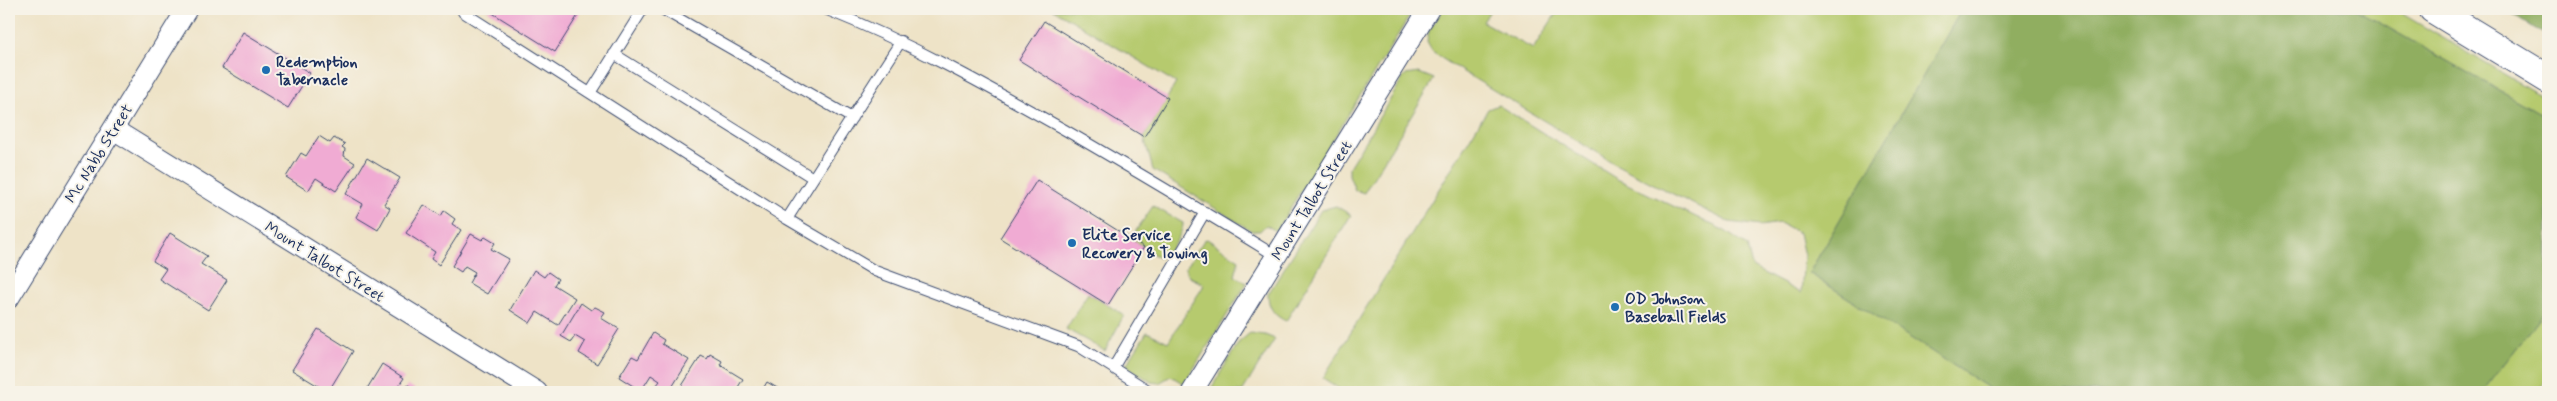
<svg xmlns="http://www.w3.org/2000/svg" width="2557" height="401" font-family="Mynerve,sans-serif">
  <rect width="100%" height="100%" fill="#f7f3e8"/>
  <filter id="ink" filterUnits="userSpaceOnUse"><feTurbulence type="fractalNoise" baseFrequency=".02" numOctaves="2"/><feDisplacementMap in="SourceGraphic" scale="10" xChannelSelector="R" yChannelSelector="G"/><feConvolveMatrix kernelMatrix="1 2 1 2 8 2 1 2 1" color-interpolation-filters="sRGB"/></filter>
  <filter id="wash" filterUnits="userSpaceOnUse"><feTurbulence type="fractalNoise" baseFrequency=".0096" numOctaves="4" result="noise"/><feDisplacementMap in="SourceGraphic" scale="20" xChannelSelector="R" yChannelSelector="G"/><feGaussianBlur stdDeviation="1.12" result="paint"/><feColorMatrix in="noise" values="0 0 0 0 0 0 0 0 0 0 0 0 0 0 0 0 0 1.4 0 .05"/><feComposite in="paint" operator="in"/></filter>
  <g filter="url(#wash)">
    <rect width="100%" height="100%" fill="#eee3c7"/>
    <path fill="#b6ca6e" stroke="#687c66" d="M 1053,9 L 1414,9 L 1276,231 L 1266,225 L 1260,231 L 1252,231 L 1153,170 L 1144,137 L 1176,83 Z
      M 1443,9 L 1491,9 L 1483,22 L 1533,49 L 1559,9 L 1962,9 L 1809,273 L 1995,392 L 1344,392 L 1323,378 L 1488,109 L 1498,105 L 1617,179 L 1725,231 L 1747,246 L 1752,267 L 1801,293 L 1804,256 L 1799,233 L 1780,223 L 1760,226 L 1729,222 L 1667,191 L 1617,165 L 1460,70 L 1432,52 L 1427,42 L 1429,31 Z
      M 2355,9 L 2394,9 L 2548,100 L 2548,118 Z
      M 1419,73 L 1434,79 L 1364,193 L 1355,190 L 1349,175 L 1349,167 L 1405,75 Z
      M 1153,206 L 1183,223 C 1183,234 1169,255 1159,258 L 1131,238 Z
      M 1336,206 L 1351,215 L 1286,321 C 1274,316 1268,307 1268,294 L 1321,210 Z
      M 1207,239 L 1239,260 L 1235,276 L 1247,283 L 1184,384 L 1171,376 L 1159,383 L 1151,382 L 1126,365 L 1147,332 L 1168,342 L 1204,285 L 1189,276 L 1185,269 L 1204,240 Z
      M 1088,293 L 1124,315 L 1105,351 L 1066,329 Z
      M 2548,308 L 2548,379 L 2538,392 L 2482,392 Z
      M 1250,333 L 1265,335 L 1275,339 L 1242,392 L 1209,392 L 1239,342 Z"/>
    <path fill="#90ae61" stroke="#566e60" d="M 1962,9 L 2355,9 L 2548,118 L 2548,308 L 2482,392 L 1995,392 L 1809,273 Z
      M 2505,9 L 2548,9 L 2548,37 Z"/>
    <g id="blocks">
      <path fill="#f0abd3" d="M 486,9 L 582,9 L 555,52 Z
        M 1044,21 L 1168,98 L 1144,137 L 1019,60 Z
        M 243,32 L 310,73 L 288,108 L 222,68 Z
        M 319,136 L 330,143 L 334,138 L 345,144 L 342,147 L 345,149 L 344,156 L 355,163 L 336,191 L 316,178 L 308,191 L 286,177 L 301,153 L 306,156 Z
        M 367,158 L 400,178 L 384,204 L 390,208 L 378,230 L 356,217 L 363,204 L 346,194 Z
        M 1037,180 L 1144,247 L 1108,305 L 1000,238 Z
        M 424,205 L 441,216 L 444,211 L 455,219 L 452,224 L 461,230 L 439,265 L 431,259 L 435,252 L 406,233 Z
        M 170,233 L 207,256 L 201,264 L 227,280 L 208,310 L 159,279 L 166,269 L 153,261 Z
        M 471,234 L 482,240 L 485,237 L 495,243 L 491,249 L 509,259 L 487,294 L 469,283 L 475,272 L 465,266 L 461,272 L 452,266 Z
        M 534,270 L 544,277 L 548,272 L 558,279 L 554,285 L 575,298 L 558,325 L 537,312 L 530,323 L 510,310 Z
        M 581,303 L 591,310 L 595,307 L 605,312 L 601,318 L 619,329 L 597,364 L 579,353 L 585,342 L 575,336 L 571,342 L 561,336 Z
        M 318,329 L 353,351 L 328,392 L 292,370 Z
        M 653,333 L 664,340 L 662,344 L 689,360 L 669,392 L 656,386 L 660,381 L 651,375 L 641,391 L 619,377 L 632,356 L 638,359 Z
        M 710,354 L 722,361 L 720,365 L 743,379 L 735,392 L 678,392 L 701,356 L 707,359 Z
        M 382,364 L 404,378 L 397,388 L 404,392 L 408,385 L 420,392 L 365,392 Z
        M 767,382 L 784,392 L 761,392 Z"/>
    </g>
  </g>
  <g filter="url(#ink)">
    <use href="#blocks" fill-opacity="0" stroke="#3b4a6e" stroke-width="1"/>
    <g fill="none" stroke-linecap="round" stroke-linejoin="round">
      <defs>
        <path id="service" d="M 466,9 L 463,12 L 787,219 L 901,41
          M 662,9 L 852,118
          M 825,9 C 910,43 985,85 1065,130 C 1136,171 1206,213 1276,256
          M 614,54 L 813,178
          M 590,93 L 643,9
          M 787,219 L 875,271 L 1078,346 L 1151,392
          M 1113,368 L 1205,212"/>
        <path id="minor" d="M 113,129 L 537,392
          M 9,298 L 187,9
          M 1192,392 L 1429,9"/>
        <path id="primary" d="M 2433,9 L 2548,79"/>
      </defs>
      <use href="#service" stroke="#3b4a6e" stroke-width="12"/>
      <use href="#minor" stroke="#3b4a6e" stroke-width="22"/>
      <use href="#primary" stroke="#3b4a6e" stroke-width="30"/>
      <use href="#service" stroke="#fff" stroke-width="10"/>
      <use href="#minor" stroke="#fff" stroke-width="20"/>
      <use href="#primary" stroke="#fff" stroke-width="28"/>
    </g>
  </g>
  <g fill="#1f6fb2" stroke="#f7f3e8" stroke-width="2">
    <circle cx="266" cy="70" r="5"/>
    <circle cx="1072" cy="243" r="5"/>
    <circle cx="1615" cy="307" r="5"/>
  </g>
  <g text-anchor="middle" stroke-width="4" stroke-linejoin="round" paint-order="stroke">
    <g font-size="16" font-weight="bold" fill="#1b2f5e" stroke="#f7f3e8" text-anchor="start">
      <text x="276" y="67">Redemption<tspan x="276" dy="18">Tabernacle</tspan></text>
      <text x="1082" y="240">Elite Service<tspan x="1082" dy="18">Recovery &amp; Towing</tspan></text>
      <text x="1625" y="304">OD Johnson<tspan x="1625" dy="18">Baseball Fields</tspan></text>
    </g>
    <g font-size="16" fill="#1b2f5e" stroke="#f7f3e8">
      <text transform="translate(98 153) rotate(-58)" y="6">Mc Nabb Street</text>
      <text transform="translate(1311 200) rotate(-58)" y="6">Mount Talbot Street</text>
      <text transform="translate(325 261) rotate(32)" y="6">Mount Talbot Street</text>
    </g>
  </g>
  <rect width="2557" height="401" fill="none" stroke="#f7f3e8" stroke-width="30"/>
</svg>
